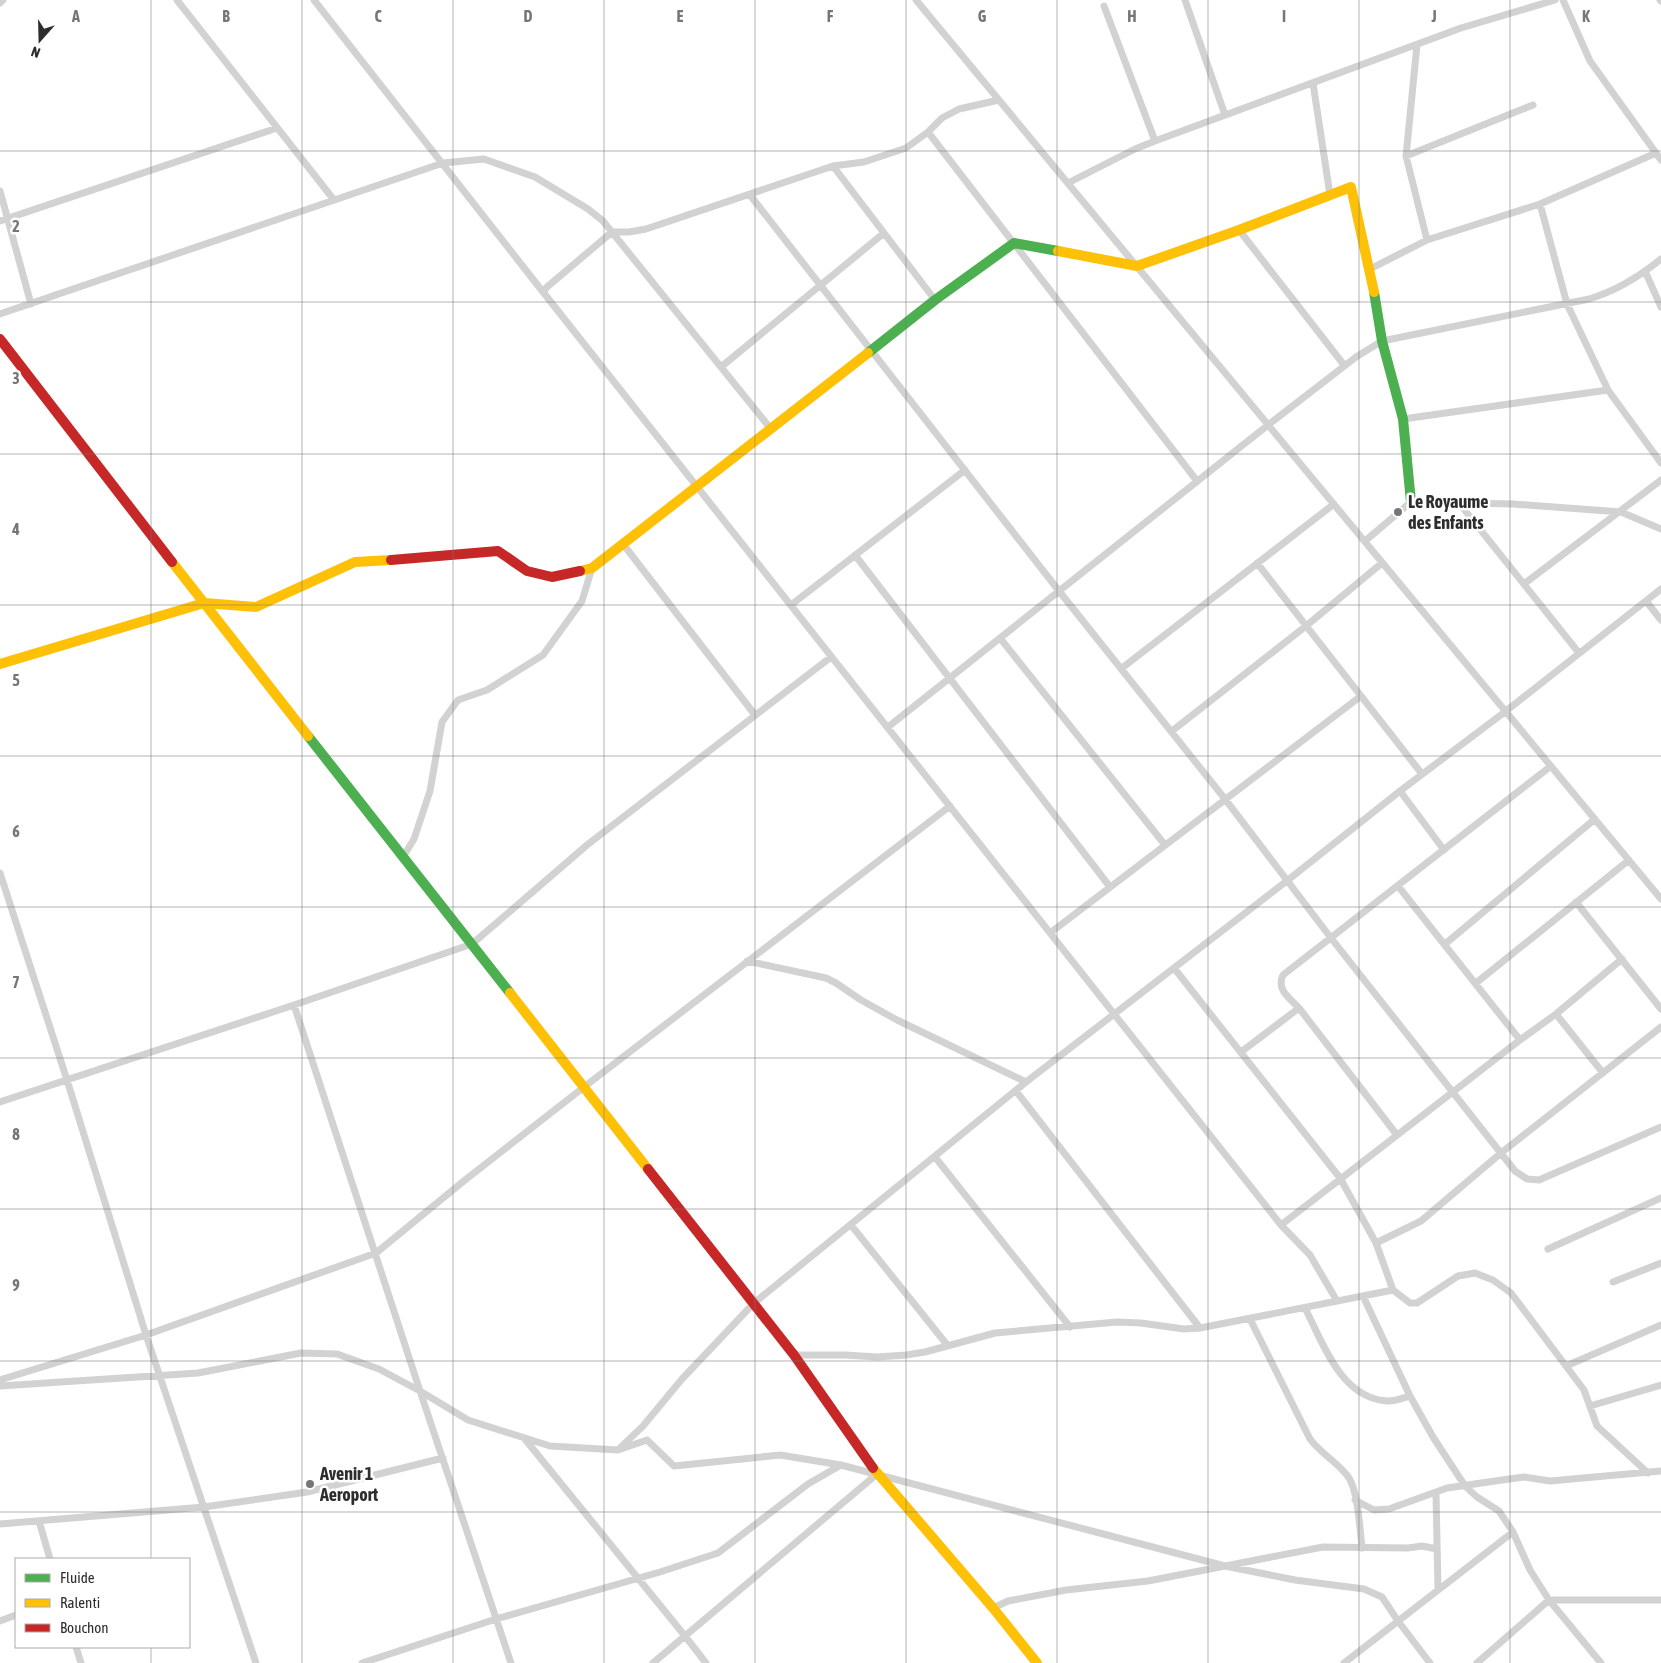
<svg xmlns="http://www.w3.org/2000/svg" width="1661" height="1663" font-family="'Asap Condensed',sans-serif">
  <rect width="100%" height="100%" fill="#fff"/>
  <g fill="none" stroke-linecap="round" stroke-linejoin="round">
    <path stroke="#d2d2d2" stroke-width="7" d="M 177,0 L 334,200
      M 314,0 L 543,292 L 1281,1225 L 1310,1255 L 1337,1301
      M 916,0 L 1661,899
      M 1185,0 L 1225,115
      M 1563,0 L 1590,61 L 1661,160
      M 1660,0 L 1661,1
      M 0,3 L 3,0
      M 1104,6 L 1155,141
      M 1417,45 L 1406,156 L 1427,240
      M 1313,83 L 1330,195
      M 928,132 L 1197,481
      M 1406,156 L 1533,105
      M 833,166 L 935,300
      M 1068,183 L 1135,149 L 1155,141 L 1461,28 L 1555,0
      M 0,191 L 31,304
      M 750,195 L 1059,591 L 1225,799 L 1331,938 L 1515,1171 L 1527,1179 L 1539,1180 L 1661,1127
      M 1540,204 L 1567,304 L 1608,390 L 1661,463
      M 0,221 L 277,128
      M 1239,230 L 1344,365
      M 1370,269 L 1427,240 L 1540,204 L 1656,153
      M 1645,271 L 1661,307
      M 543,292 L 547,287 L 612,232 L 629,232 L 646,229 L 833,166 L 864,162 L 906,148 L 928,132 L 942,118 L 959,109 L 999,100
      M 0,314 L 443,163 L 484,159 L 535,177 L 588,209 L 603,221 L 771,429
      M 721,367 L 884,233
      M 1403,419 L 1608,390
      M 1459,503 L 1579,653
      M 1365,541 L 1411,502 L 1514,504 L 1621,512 L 1661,529
      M 623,544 L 755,715
      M 855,555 L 1110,887
      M 1257,563 L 1422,774
      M 1524,584 L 1661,480
      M 1646,601 L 1661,620
      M 791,605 L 965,470
      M 1000,638 L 1165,845
      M 1122,668 L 1334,504
      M 888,727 L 1268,425 L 1356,357 L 1382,341 L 1589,299 C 1616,291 1640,276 1661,259
      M 1172,731 L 1306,626 L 1382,563
      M 1400,791 L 1444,850
      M 403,857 L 414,839 L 430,791 L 442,722 L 458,700 L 487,690 L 543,655 L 582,601 L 592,568
      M 0,873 L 67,1080 L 146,1335 L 256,1663
      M 1398,886 L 1520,1040
      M 1576,902 L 1661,1009
      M 1050,933 L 1361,696
      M 1445,944 L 1595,819
      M 747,961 L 826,978 L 836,983 L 861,1000 L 897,1020 L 1026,1082
      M 1174,968 L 1340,1178 L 1376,1243 L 1393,1290 L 1410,1303 L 1417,1303 L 1458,1276 L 1475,1273 L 1493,1280 L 1511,1293 L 1584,1390 L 1597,1426 L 1648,1473
      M 1476,983 L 1629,860
      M 294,1005 L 420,1391 L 511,1663
      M 1556,1014 L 1603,1073
      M 1241,1052 L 1299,1008
      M 1016,1091 L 1200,1328
      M 0,1102 L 294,1005 L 472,944 L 587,845 L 831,657
      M 1397,1135 L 1299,1008 C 1289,998 1276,989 1283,975 L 1551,766
      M 935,1157 L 1070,1327
      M 851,1225 L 948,1346
      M 1281,1225 L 1520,1040 L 1556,1014 L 1622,959
      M 1376,1243 L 1421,1221 L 1501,1153 L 1661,1027
      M 1548,1249 L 1661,1198
      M 1613,1282 L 1661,1263
      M 1363,1296 L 1410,1396 L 1433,1437 L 1465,1486 L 1477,1497 L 1499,1511 L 1513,1532 L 1530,1570 L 1549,1600 L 1601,1663
      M 1305,1308 C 1323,1343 1341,1399 1388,1401 C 1395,1401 1403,1398 1410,1396
      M 1250,1319 L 1310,1439 C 1321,1454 1339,1463 1349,1478 C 1358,1492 1360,1530 1362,1548
      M 794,1355 L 845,1355 L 877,1357 L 906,1355 L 925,1352 L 995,1333 L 1117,1322 L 1141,1323 L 1184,1329 L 1200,1328 L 1393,1290
      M 1566,1366 L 1661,1325
      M 0,1380 L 146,1335 L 376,1253 L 465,1180 L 584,1087 L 950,806
      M 0,1386 L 198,1373 L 301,1353 L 337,1354 L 379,1369 L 420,1391 L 468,1420 L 550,1446 L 618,1450 L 647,1440 L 674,1466 L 780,1455 L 841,1465 L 1225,1566 L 1295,1580 L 1364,1589 L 1382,1597 L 1398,1621 L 1430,1663
      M 1590,1406 L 1661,1385
      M 524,1438 L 685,1636 L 706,1663
      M 620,1448 L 643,1426 L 682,1379 L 754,1303 L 1026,1082 L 1288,880 L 1400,791 L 1506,711 L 1661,589
      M 1436,1493 L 1438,1590
      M 1355,1500 L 1374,1510 L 1389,1509 L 1447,1488 L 1502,1480 L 1524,1477 L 1550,1481 L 1661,1471
      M 39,1521 L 50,1559
      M 0,1524 L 204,1507 L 307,1492 L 443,1458
      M 993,1608 L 1008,1601 L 1066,1590 L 1148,1581 L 1323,1547 L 1408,1548 L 1422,1546 L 1437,1549
      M 0,1621 L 16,1615
      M 76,1647 L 81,1663
      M 362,1663 L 496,1619 L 660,1572 L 718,1553 L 808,1484 L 841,1465
      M 653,1663 L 877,1474
      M 1344,1663 L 1513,1532
      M 1477,1663 L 1549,1600 L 1661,1600"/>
    <path stroke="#4caf50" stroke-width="10" d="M 1374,292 L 1382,341 L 1403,419 L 1411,502
      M 868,353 L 935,300 L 1014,243 L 1058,251
      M 308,736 L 510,993"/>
    <path stroke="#ffc107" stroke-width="10" d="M 1058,251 L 1137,266 L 1239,230 L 1351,187 L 1374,292
      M 172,562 L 308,736
      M 580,571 L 592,568 L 868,353
      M 0,664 L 204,603 L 256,607 L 355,562 L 391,560
      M 510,993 L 648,1169
      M 873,1468 L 993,1608 L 1037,1663"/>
    <path stroke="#c62828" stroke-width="10" d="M 0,339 L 172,562
      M 391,560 L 498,551 L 527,571 L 552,577 L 580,571
      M 648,1169 L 794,1355 L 873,1468"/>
  </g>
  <path fill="none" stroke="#767676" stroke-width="1" stroke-opacity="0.55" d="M 151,0 L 151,1559M 302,0 L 302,1663M 453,0 L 453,1663M 604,0 L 604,1663M 755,0 L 755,1663M 906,0 L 906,1663M 1057,0 L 1057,1663M 1208,0 L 1208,1663M 1359,0 L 1359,1663M 1510,0 L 1510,1663M 0,151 L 1661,151M 0,302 L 1661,302M 0,454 L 1661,454M 0,605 L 1661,605M 0,756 L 1661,756M 0,907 L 1661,907M 0,1058 L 1661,1058M 0,1209 L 1661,1209M 0,1361 L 1661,1361M 0,1512 L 1661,1512M 151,1647 L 151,1663"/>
  <g fill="#767676" stroke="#fff" stroke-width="2">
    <circle cx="1398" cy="512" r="5"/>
    <circle cx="310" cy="1484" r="5"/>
  </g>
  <g text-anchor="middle" stroke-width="5" stroke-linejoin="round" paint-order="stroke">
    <g font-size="18" font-weight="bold" fill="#2d2d2d" stroke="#fff" text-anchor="start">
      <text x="1408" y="508">Le Royaume<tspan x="1408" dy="21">des Enfants</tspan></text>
      <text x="320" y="1480">Avenir 1<tspan x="320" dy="21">Aeroport</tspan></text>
    </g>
  </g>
  <g font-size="16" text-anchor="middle" font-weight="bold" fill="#767676" stroke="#fff" stroke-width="5" stroke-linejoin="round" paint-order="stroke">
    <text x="76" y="22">A</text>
    <text x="226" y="22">B</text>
    <text x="378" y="22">C</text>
    <text x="528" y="22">D</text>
    <text x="680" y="22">E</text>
    <text x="830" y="22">F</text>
    <text x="982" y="22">G</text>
    <text x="1132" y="22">H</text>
    <text x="1284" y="22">I</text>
    <text x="1434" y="22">J</text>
    <text x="1586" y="22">K</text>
    <text x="16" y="232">2</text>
    <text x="16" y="384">3</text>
    <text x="16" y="535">4</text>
    <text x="16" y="686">5</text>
    <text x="16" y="837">6</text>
    <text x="16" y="988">7</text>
    <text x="16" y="1140">8</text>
    <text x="16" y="1291">9</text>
  </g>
  <rect x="15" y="1558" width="175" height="90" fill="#ffffff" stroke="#ababab"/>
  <rect x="25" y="1574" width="25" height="8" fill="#4caf50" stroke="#ababab"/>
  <text x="60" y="1583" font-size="15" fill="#2d2d2d">Fluide</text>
  <rect x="25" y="1599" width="25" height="8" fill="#ffc107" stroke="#ababab"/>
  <text x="60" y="1608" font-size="15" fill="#2d2d2d">Ralenti</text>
  <rect x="25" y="1624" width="25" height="8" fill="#c62828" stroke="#ababab"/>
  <text x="60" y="1633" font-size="15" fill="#2d2d2d">Bouchon</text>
  <g transform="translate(40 40) rotate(200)" stroke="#ffffff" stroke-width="4" paint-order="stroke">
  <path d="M0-4L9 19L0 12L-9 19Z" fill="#2d2d2d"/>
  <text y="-8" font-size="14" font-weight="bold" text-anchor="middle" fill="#2d2d2d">N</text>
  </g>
</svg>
